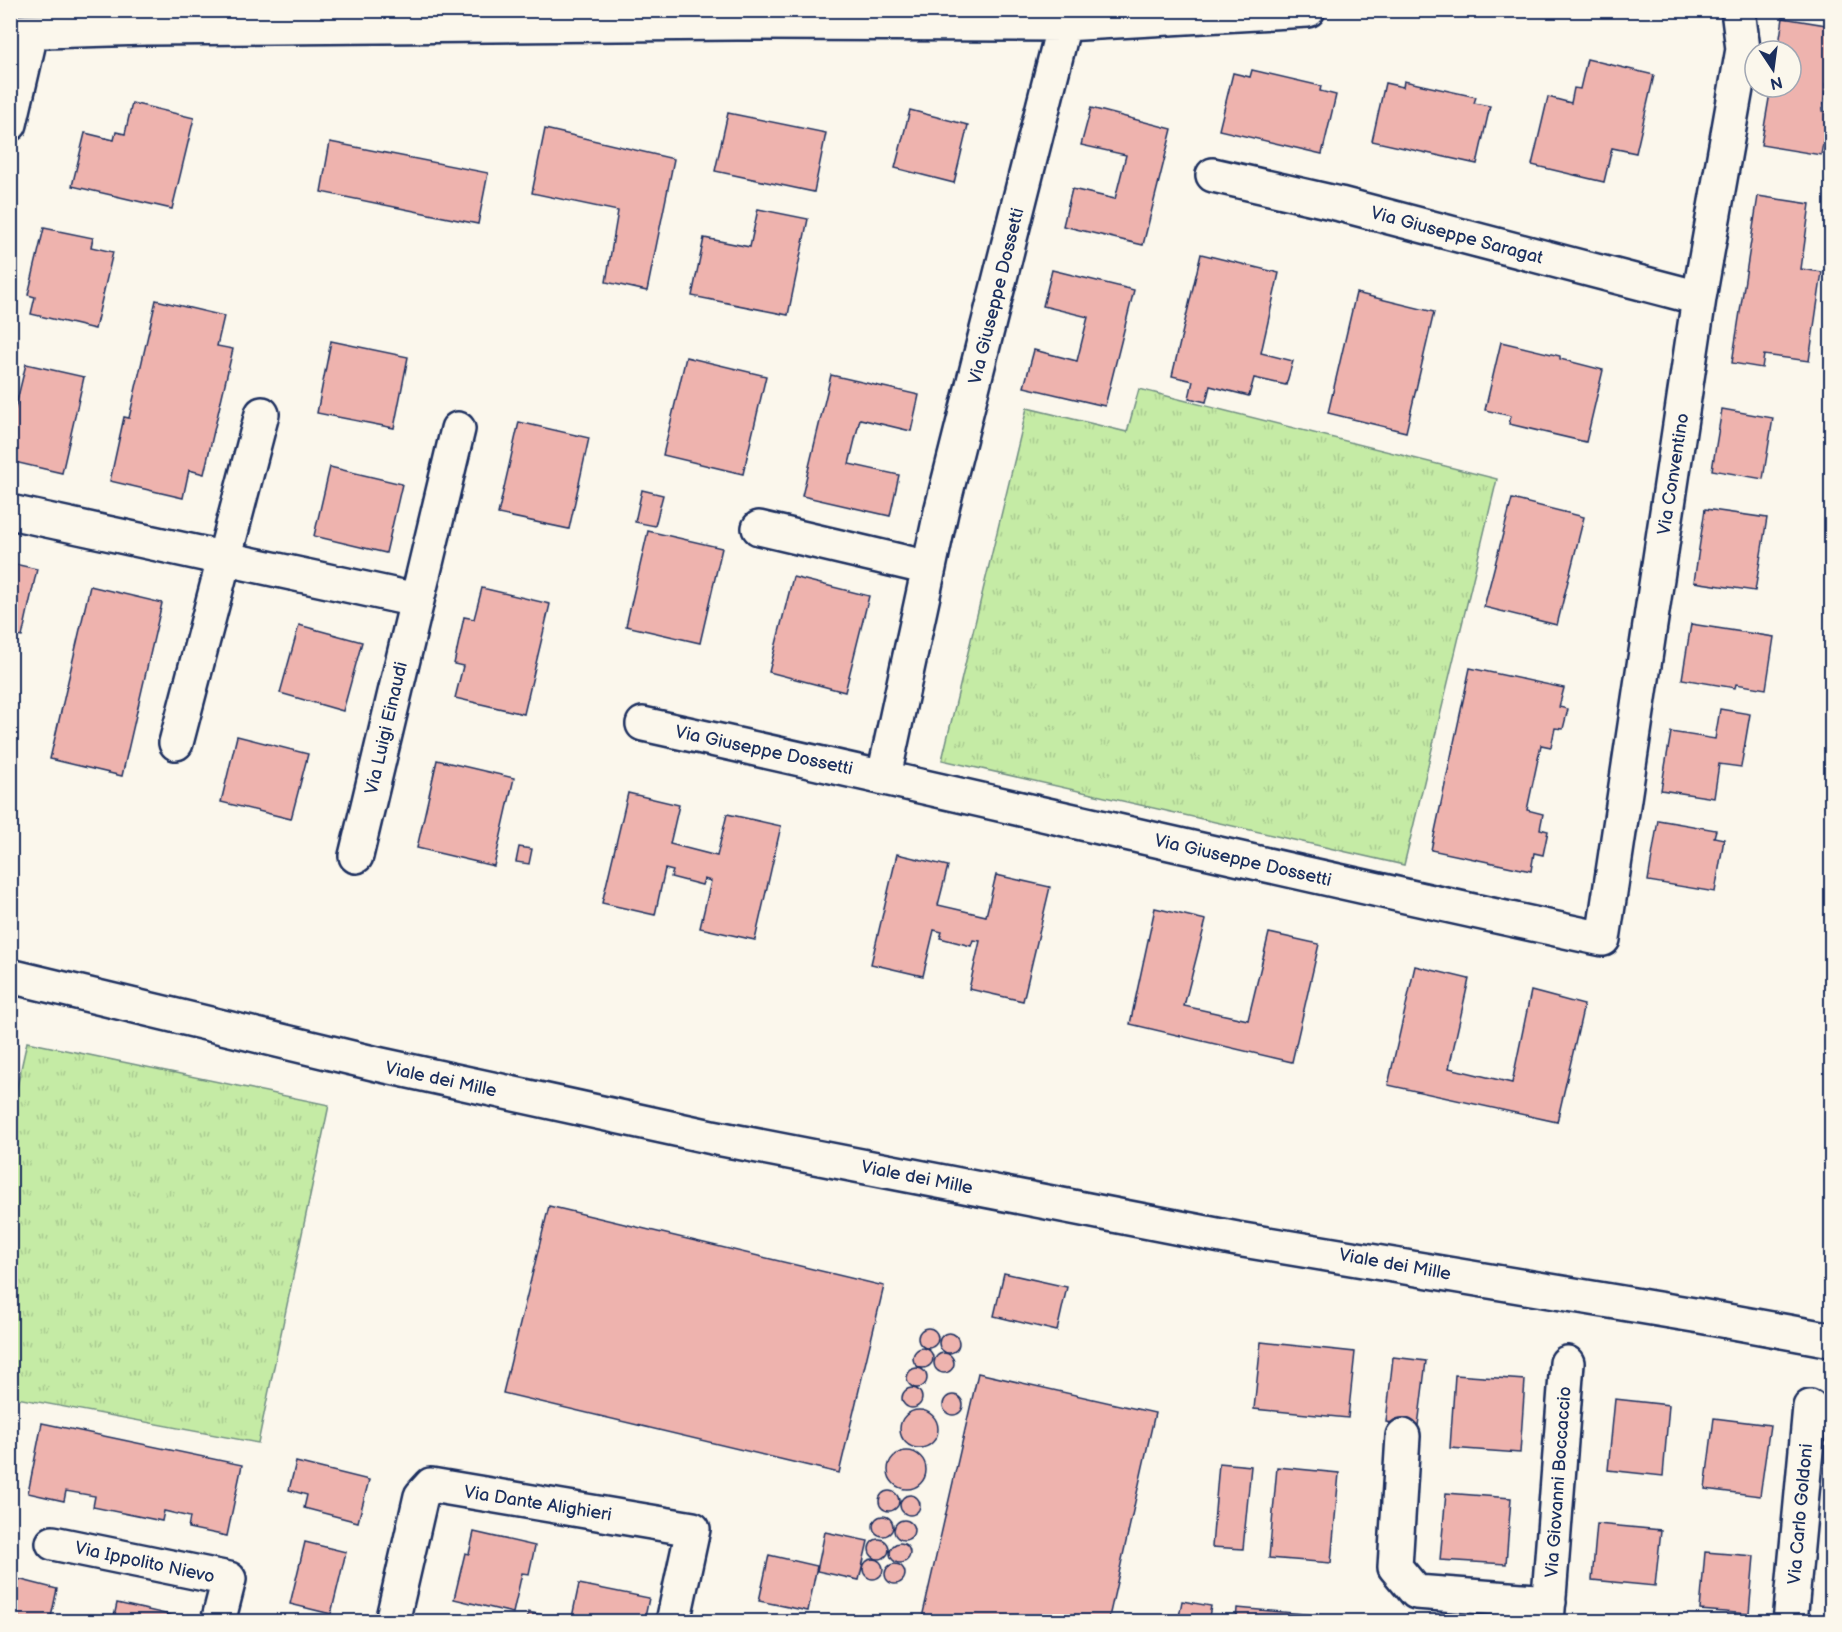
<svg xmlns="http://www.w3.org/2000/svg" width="1842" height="1632" font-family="'Balsamiq Sans',sans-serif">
  <defs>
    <pattern id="grass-tufts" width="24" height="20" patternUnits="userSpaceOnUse" patternTransform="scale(1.5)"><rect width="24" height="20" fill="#c5eba5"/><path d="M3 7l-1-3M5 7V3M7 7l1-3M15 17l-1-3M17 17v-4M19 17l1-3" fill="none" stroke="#a9ca90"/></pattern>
  </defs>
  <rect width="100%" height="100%" fill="#fbf7ec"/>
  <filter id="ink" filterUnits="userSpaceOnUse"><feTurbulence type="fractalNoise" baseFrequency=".0167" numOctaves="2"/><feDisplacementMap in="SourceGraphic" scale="12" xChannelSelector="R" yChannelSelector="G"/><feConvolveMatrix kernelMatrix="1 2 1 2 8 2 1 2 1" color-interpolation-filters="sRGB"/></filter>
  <g filter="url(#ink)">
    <path fill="url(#grass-tufts)" stroke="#708d82" stroke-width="1.5" d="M 1139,389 L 1497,479 L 1404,865 L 942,760 L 1027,408 L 1127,432 Z
      M 27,1042 L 329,1105 L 258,1443 L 11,1397 L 10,1118 Z"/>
    <path fill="#eeb3ae" stroke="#1b2f5e" stroke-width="1.5" d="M 1783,18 L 1832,26 L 1832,70 L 1829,69 L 1822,111 L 1828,112 L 1821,155 L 1761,145 L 1771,87 L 1791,87 L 1791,51 L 1778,51 Z
      M 1587,59 L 1654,75 L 1636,153 L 1612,148 L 1604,182 L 1532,165 L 1548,97 L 1571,103 L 1574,88 L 1580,89 Z
      M 1252,70 L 1321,86 L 1320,91 L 1336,95 L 1322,154 L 1219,130 L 1233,73 L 1250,77 Z
      M 1404,81 L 1476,97 L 1474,103 L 1490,106 L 1477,164 L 1372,141 L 1385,83 L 1403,87 Z
      M 132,103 L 194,118 L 172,209 L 72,186 L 85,133 L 114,140 L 116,132 L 125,134 Z
      M 1091,108 L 1172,129 L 1143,245 L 1063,226 L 1072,189 L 1115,199 L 1126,155 L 1081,145 Z
      M 910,110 L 968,125 L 954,183 L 895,168 Z
      M 728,113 L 826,133 L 814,192 L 715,171 Z
      M 545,129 L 674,159 L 647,291 L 606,282 L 618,211 L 532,193 Z
      M 330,142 L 488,173 L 478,224 L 321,192 Z
      M 1758,196 L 1810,204 L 1801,269 L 1822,272 L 1809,361 L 1764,355 L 1762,368 L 1732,363 Z
      M 758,209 L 808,219 L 788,315 L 692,296 L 704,238 L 750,247 Z
      M 44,228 L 93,238 L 91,247 L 113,252 L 95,329 L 31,314 L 35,297 L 28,295 Z
      M 1201,254 L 1279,273 L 1261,353 L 1293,361 L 1286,385 L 1254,378 L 1249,396 L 1210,386 L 1206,402 L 1189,398 L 1193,381 L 1172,376 Z
      M 1052,270 L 1134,290 L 1105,406 L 1024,387 L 1034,350 L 1077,361 L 1088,317 L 1043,306 Z
      M 1356,293 L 1434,312 L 1406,432 L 1328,413 Z
      M 156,300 L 224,316 L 217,346 L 233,349 L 204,474 L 189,470 L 183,498 L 110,481 L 124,417 L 129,418 Z
      M 331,341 L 408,357 L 394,428 L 317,413 Z
      M 1501,342 L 1560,356 L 1560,359 L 1603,370 L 1586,442 L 1509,424 L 1511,416 L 1485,410 Z
      M 686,357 L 766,376 L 743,474 L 663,455 Z
      M 26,364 L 84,377 L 62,473 L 10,461 L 10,408 L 15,409 Z
      M 831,375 L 919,395 L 911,431 L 860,419 L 849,464 L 899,475 L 890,516 L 802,496 Z
      M 1722,409 L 1773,418 L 1763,479 L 1712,470 Z
      M 519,422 L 589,438 L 569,529 L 498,514 Z
      M 330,467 L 402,484 L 386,553 L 314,536 Z
      M 642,490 L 663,495 L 655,526 L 635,522 Z
      M 1512,499 L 1584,517 L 1557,625 L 1484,607 Z
      M 1705,509 L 1767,518 L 1755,591 L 1694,582 Z
      M 648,531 L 722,548 L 700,643 L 626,626 Z
      M 10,563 L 37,569 L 22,637 L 10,635 Z
      M 793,577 L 869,596 L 845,692 L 769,672 Z
      M 90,586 L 162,603 L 122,776 L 50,759 Z
      M 482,588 L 550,604 L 524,714 L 455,698 L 463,666 L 454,664 L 464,617 L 474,619 Z
      M 1691,624 L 1774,637 L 1766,689 L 1736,684 L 1735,688 L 1682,679 Z
      M 299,625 L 362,642 L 343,711 L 280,693 Z
      M 1470,668 L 1564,688 L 1559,707 L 1568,709 L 1563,729 L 1555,728 L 1551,747 L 1541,745 L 1527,810 L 1543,814 L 1540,829 L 1548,831 L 1543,855 L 1534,853 L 1531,871 L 1431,850 Z
      M 1720,709 L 1750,714 L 1741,767 L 1719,764 L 1714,798 L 1661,790 L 1671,732 L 1715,739 Z
      M 237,736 L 308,754 L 291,819 L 221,802 Z
      M 437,760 L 514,778 L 494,866 L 417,848 Z
      M 628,793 L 679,805 L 670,844 L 717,856 L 727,814 L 781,826 L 755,940 L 700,928 L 711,881 L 704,879 L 702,885 L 671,877 L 673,871 L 665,869 L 655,915 L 602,903 Z
      M 1658,820 L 1716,830 L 1714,837 L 1724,839 L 1715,892 L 1648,881 Z
      M 519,847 L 532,849 L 529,864 L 516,862 Z
      M 897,854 L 948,866 L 938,905 L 986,916 L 996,875 L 1050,887 L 1023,1001 L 969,989 L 980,941 L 973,940 L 971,946 L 940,938 L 942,932 L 934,930 L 923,976 L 871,964 Z
      M 1155,908 L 1206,920 L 1184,1006 L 1248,1020 L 1269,933 L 1319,944 L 1292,1062 L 1130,1024 Z
      M 1415,966 L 1469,979 L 1449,1068 L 1512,1083 L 1531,991 L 1584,1005 L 1557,1122 L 1388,1085 Z
      M 549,1206 L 884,1286 L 839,1473 L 503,1393 Z
      M 1004,1273 L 1067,1287 L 1057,1331 L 994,1316 Z
      M918 1338a10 10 0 1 1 20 0a10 10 0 1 1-20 0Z
      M939 1343a10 10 0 1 1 20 0a10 10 0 1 1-20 0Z
      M 1261,1342 L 1355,1352 L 1348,1418 L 1254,1409 Z
      M913 1358a10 10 0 1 1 20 0a10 10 0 1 1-20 0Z
      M934 1363a10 10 0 1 1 20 0a10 10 0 1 1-20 0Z
      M 1393,1357 L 1426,1361 L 1418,1426 L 1386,1422 Z
      M907 1378a10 10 0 1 1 20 0a10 10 0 1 1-20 0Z
      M 978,1373 L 1155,1413 L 1108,1622 L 921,1622 Z
      M 1455,1375 L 1525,1380 L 1520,1453 L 1450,1448 Z
      M902 1398a10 10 0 1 1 20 0a10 10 0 1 1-20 0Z
      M943 1405a10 10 0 1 1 20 0a10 10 0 1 1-20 0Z
      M 1615,1399 L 1669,1405 L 1663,1476 L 1608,1470 Z
      M900 1429a19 19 0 1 1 38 0a19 19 0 1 1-38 0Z
      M 1714,1418 L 1770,1425 L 1760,1496 L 1705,1489 Z
      M 42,1423 L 242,1465 L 227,1536 L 188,1528 L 190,1517 L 164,1511 L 162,1521 L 93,1507 L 95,1496 L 66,1491 L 64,1501 L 28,1493 Z
      M888 1470a19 19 0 1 1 38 0a19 19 0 1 1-38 0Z
      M 296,1462 L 369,1480 L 358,1522 L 304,1508 L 307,1495 L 289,1490 Z
      M 1219,1463 L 1251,1466 L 1243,1549 L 1212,1547 Z
      M 1277,1467 L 1339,1473 L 1331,1563 L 1269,1558 Z
      M879 1501a10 10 0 1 1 20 0a10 10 0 1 1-20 0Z
      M 1446,1493 L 1511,1498 L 1506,1564 L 1440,1560 Z
      M900 1505a10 10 0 1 1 20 0a10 10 0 1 1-20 0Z
      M873 1526a10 10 0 1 1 20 0a10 10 0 1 1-20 0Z
      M894 1530a10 10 0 1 1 20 0a10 10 0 1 1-20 0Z
      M 1597,1524 L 1661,1530 L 1655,1586 L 1592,1580 Z
      M 474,1532 L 535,1546 L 529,1574 L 522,1573 L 513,1613 L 454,1599 L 465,1553 L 469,1554 Z
      M 825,1532 L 868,1541 L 859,1580 L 817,1571 Z
      M869 1549a10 10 0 1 1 20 0a10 10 0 1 1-20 0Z
      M 305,1542 L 346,1552 L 331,1614 L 290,1604 Z
      M890 1553a10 10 0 1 1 20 0a10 10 0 1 1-20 0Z
      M 1705,1552 L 1754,1556 L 1749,1614 L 1700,1610 Z
      M 769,1555 L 817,1566 L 808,1611 L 759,1601 Z
      M863 1569a10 10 0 1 1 20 0a10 10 0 1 1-20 0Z
      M885 1574a10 10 0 1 1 20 0a10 10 0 1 1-20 0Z
      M 10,1577 L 57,1589 L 50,1622 L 10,1622 Z
      M 579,1584 L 649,1598 L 644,1622 L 571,1622 Z
      M 1182,1601 L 1211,1606 L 1208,1622 L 1178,1622 Z
      M 117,1603 L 179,1617 L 178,1622 L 113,1622 Z
      M 1237,1608 L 1326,1616 L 1325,1622 L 1236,1622 Z
      M 528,1612 L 571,1621 L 571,1622 L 527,1622 Z"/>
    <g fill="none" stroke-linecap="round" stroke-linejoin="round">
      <defs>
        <path id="minor" d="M 10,32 L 146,28 L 737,23 L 1064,24 L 1308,10
          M 10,124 L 31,33
          M 1213,175 L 1340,204 L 1699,298
          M 10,512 L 416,600
          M 759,528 L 929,568
          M 643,724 C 963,794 1282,871 1603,939 L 1699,298 L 1743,49 L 1738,10
          M 176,743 L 262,414
          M 884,776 L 941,512 L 1064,24
          M 356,856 L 458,429
          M 1403,1436 L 1395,1567 L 1416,1592 L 1549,1602
          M 53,1543 L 229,1579 L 218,1622
          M 392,1622 L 421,1496 L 431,1485 L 693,1529 L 673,1622
          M 1547,1622 L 1567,1363
          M 1790,1622 L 1810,1407"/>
        <path id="major" d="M 10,976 L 377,1064 L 712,1137 L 1237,1239 L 1700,1316 L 1832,1340"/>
      </defs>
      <use href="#minor" stroke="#1b2f5e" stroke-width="38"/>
      <use href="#major" stroke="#1b2f5e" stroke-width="38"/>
      <use href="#minor" stroke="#fbf7ec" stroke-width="33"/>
      <use href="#major" stroke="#fbf7ec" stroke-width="33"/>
    </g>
  </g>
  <g text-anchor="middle" stroke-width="4.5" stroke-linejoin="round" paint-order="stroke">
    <g font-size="18" fill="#1b2f5e" stroke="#fbf7ec">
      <text transform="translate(1457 235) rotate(15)" y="6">Via Giuseppe Saragat</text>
      <text transform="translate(996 296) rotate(-76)" y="6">Via Giuseppe Dossetti</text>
      <text transform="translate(1673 474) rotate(-81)" y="6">Via Conventino</text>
      <text transform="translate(386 728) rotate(-77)" y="6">Via Luigi Einaudi</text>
      <text transform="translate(764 750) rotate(12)" y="6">Via Giuseppe Dossetti</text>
      <text transform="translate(1243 860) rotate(13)" y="6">Via Giuseppe Dossetti</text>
      <text transform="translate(441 1079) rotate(12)" y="6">Viale dei Mille</text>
      <text transform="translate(917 1177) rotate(11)" y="6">Viale dei Mille</text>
      <text transform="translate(1395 1264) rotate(10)" y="6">Viale dei Mille</text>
      <text transform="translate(1558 1482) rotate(-86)" y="6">Via Giovanni Boccaccio</text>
      <text transform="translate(538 1503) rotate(9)" y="6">Via Dante Alighieri</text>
      <text transform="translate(1800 1514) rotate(-85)" y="6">Via Carlo Goldoni</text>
      <text transform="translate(145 1562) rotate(12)" y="6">Via Ippolito Nievo</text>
    </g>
  </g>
  <rect width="1842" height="1632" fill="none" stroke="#fbf7ec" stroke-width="36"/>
  <rect x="18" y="18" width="1806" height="1596" fill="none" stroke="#1b2f5e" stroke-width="2" filter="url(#ink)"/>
  <g transform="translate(1773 69) rotate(167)"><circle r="28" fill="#fbf7ec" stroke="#a1a7b3" stroke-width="1.5"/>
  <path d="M0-4.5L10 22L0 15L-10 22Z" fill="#1b2f5e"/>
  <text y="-9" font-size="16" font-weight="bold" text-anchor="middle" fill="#1b2f5e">N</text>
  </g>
</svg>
